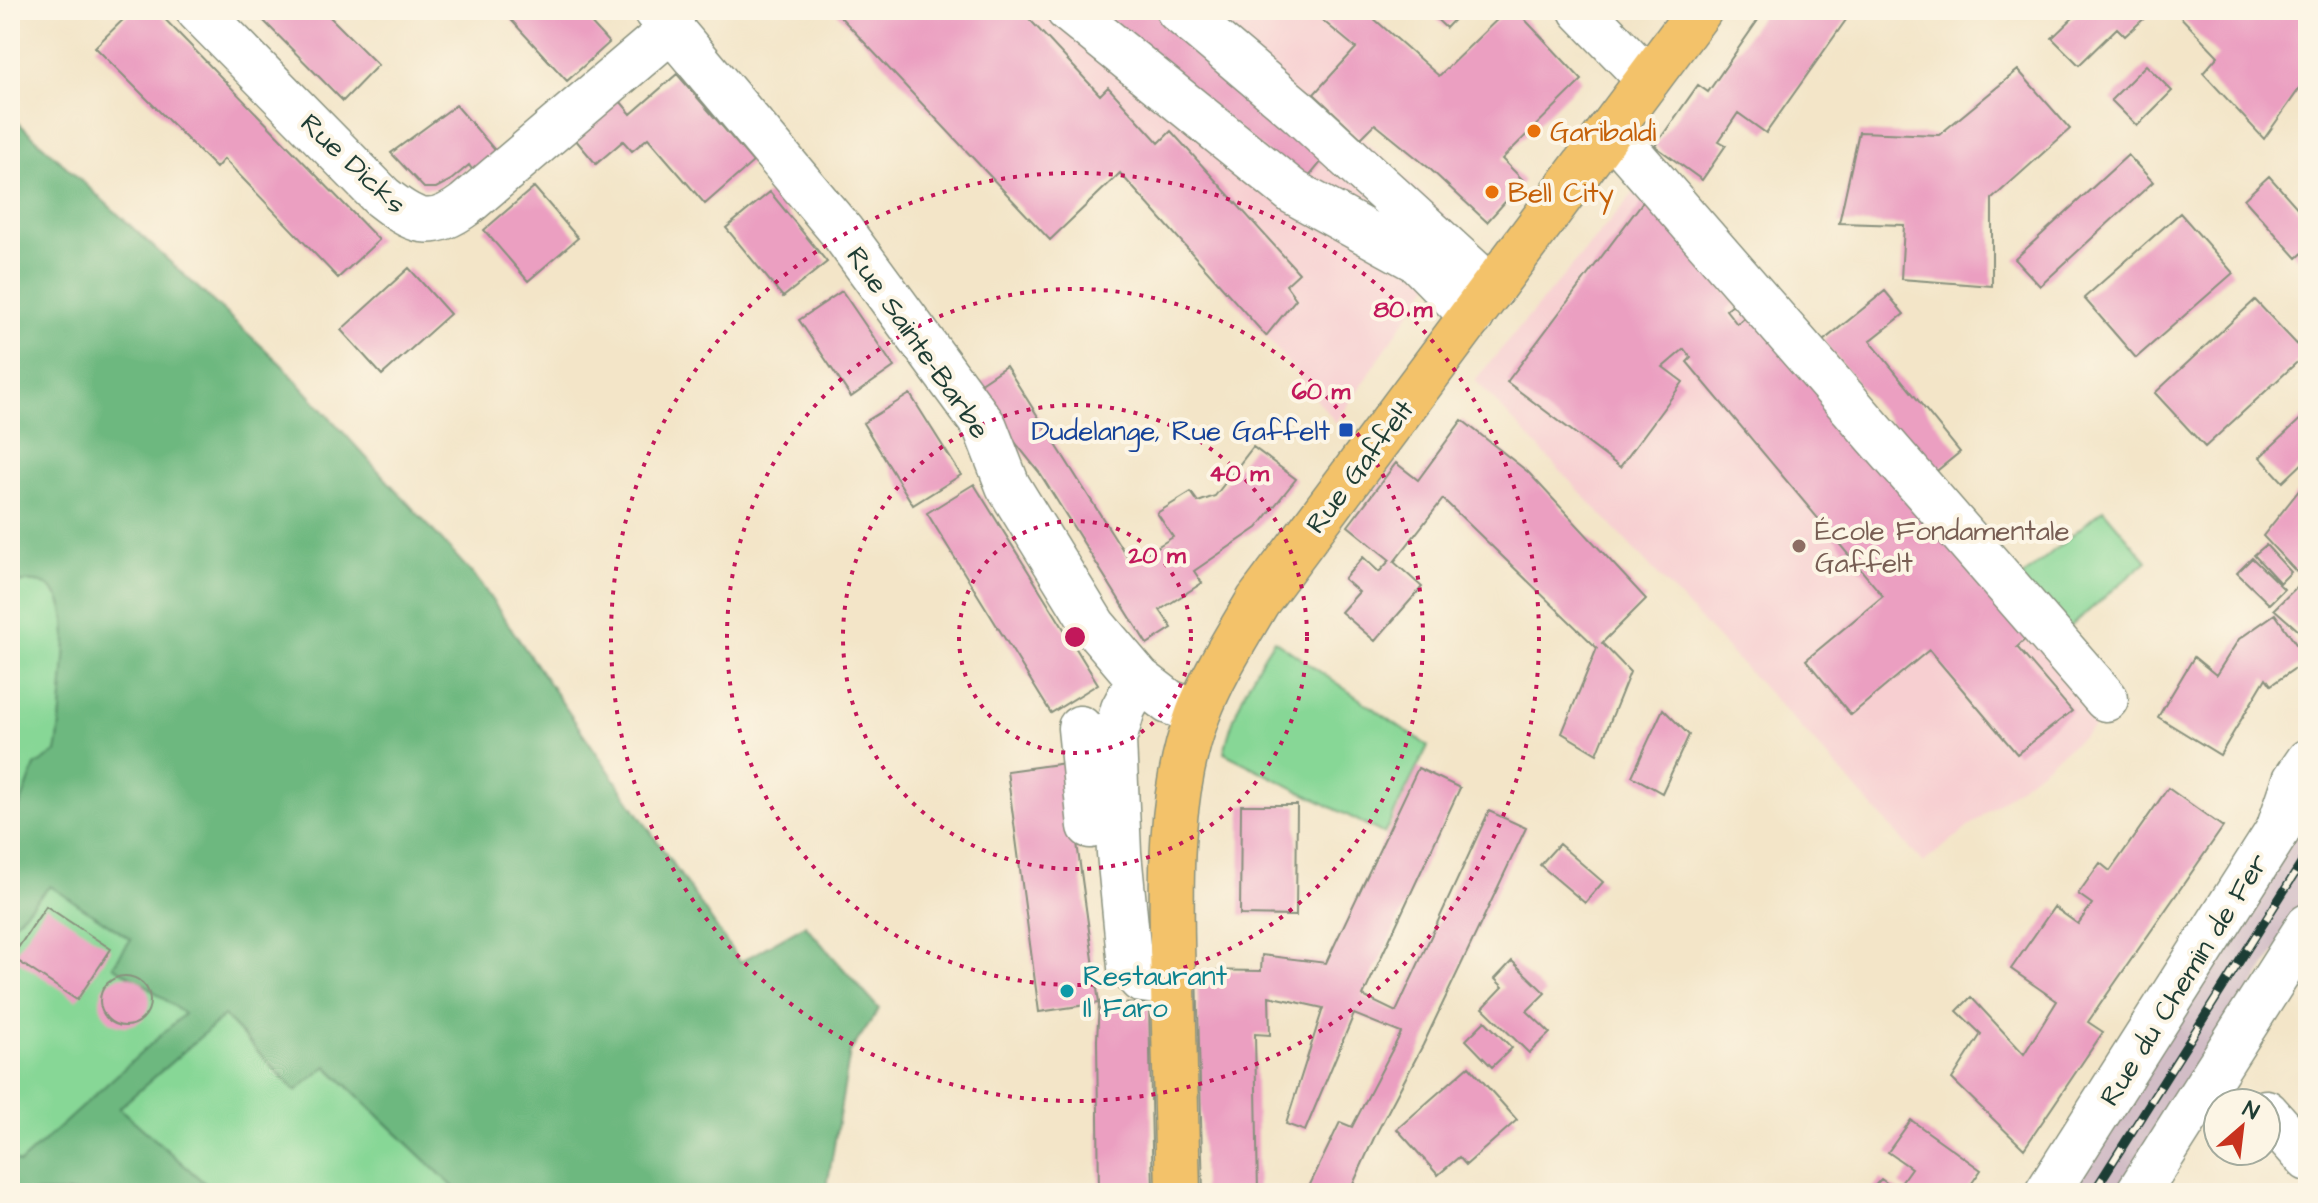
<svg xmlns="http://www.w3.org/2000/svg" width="2318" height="1203" font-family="'Architects Daughter',sans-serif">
  <rect width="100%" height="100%" fill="#fcf5e5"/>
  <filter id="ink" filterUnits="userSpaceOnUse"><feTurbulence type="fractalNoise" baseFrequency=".0125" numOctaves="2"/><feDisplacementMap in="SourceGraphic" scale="16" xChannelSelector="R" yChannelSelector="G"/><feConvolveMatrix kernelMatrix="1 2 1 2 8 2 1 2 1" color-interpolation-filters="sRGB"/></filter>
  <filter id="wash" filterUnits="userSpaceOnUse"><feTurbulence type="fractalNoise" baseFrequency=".006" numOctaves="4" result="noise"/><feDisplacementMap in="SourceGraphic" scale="32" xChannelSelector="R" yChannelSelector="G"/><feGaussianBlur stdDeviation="1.8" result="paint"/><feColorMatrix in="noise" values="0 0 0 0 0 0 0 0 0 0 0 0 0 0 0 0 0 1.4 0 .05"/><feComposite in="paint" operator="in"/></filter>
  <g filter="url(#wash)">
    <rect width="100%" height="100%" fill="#f3e5c8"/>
    <path fill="#f7cfd1" d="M 966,10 L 1364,10 L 1378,23 L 1314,94 L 1464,232 L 1336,423 L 1266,336 L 1124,175 Z
      M 1644,181 L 2112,713 L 1923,863 L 1805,732 L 1475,380 Z"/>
    <path fill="#d2bdc6" d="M 2308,814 L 2308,900 L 2122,1193 L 2064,1193 Z"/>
    <path fill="#87d796" stroke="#538a65" stroke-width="2" d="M 2103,509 L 2147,561 L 2065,631 L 2020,579 Z
      M 10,579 L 15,584 C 78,567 66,645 63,683 C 61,707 61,729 56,752 L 35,766 L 10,832 Z
      M 1274,640 L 1428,746 L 1384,834 L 1224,753 C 1233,711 1250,676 1274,640 Z
      M 50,885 L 131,940 L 113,966 L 147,986 L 185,1014 L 20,1163 L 10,1158 L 10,927 Z
      M 224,1016 L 295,1091 L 326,1066 L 460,1193 L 216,1193 L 119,1108 Z"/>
    <path fill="#6db87f" stroke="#467a5a" stroke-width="2" d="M 10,115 L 281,364 L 478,580 L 740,962 L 805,925 L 879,1009 L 850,1052 L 826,1193 L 460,1193 L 327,1066 L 296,1091 L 224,1016 L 119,1108 L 216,1193 L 10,1193 L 10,1158 L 20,1163 L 184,1014 L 147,986 L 113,966 L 131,939 L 50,886 L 10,927 L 10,832 L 35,766 L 56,752 C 61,729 61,707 63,683 C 66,644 78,567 14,584 L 10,579 Z"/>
    <g id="blocks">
      <path fill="#eb9fc1" d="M 133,10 L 156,10 L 379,240 L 338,278 L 224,159 L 216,168 L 95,47 Z
        M 253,10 L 323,10 L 378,65 L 343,101 Z
        M 502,10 L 579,10 L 609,43 L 567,81 Z
        M 834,10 L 1021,10 L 1100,95 L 1108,87 L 1159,143 L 1171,131 L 1299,273 L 1286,285 L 1296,299 L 1266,336 L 1120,173 L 1050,240 Z
        M 1100,10 L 1155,10 L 1327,155 L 1304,183 Z
        M 1310,10 L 1364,10 L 1439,76 L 1507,10 L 1516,10 L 1582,80 L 1502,159 L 1524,181 L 1487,222 L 1429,168 L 1375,124 L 1361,138 L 1314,94 L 1356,48 Z
        M 1427,10 L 1463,10 L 1446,28 Z
        M 1765,10 L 1853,10 L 1766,133 L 1738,113 L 1719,141 L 1726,145 L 1702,180 L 1655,146 L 1698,85 L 1708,92 Z
        M 2081,10 L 2145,10 L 2149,14 L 2125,36 L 2117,28 L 2079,65 L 2052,38 Z
        M 2174,10 L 2308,11 L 2308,85 L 2304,82 L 2264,139 L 2203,73 L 2218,56 Z
        M 2146,65 L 2172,91 L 2137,126 L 2111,100 Z
        M 2018,70 L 2070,129 L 1992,199 L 1992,286 L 1901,279 L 1904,225 L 1839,223 L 1859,132 L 1939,135 Z
        M 677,74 L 753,162 L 705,204 L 648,138 L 632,151 L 623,141 L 596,164 L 570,133 L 615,95 L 631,114 Z
        M 456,105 L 500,156 L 476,175 L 469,165 L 451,180 L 436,188 L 424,188 L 391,153 Z
        M 2128,155 L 2153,182 L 2040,286 L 2015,259 Z
        M 2269,176 L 2308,220 L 2308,248 L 2297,258 L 2244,199 Z
        M 534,187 L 578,238 L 528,281 L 484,230 Z
        M 770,192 L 827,262 L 783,297 L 726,228 Z
        M 1648,195 L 1734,303 L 1726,310 L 1737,324 L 1751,313 L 2031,634 L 2017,647 L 2072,711 L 2017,754 L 1929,650 L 1851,715 L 1806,660 L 1883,596 L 1687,362 L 1691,358 L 1684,349 L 1663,367 L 1683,382 L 1620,467 L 1507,382 Z
        M 2180,213 L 2233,273 L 2136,358 L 2084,298 Z
        M 409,268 L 450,314 L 382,375 L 341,330 Z
        M 842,291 L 894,367 L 851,397 L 799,320 Z
        M 1885,291 L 1904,314 L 1870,341 L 1960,452 L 1933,474 L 1823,341 Z
        M 2255,300 L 2306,354 L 2205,447 L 2155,393 Z
        M 1006,366 L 1131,563 L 1173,537 L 1157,513 L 1191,492 L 1198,502 L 1215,496 L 1253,447 L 1296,479 L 1257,528 L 1194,571 L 1202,583 L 1160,610 L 1172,628 L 1147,644 L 1039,472 L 1002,426 L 976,386 Z
        M 910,394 L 961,475 L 913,505 L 863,423 Z
        M 2308,412 L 2308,458 L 2283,482 L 2260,457 Z
        M 1462,420 L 1528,472 L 1646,599 L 1602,643 L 1630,672 L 1597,754 L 1562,733 L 1597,648 L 1443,499 L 1394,562 L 1422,587 L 1375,641 L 1341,612 L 1359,592 L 1344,579 L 1363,557 L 1379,572 L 1390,560 L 1348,526 L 1396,463 L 1418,480 Z
        M 2308,479 L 2308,639 L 2274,609 L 2304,580 L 2263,536 Z
        M 974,484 L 1098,684 L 1051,713 L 927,513 Z
        M 2266,545 L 2291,572 L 2280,583 L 2254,555 Z
        M 2252,558 L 2284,589 L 2269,604 L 2237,573 Z
        M 2275,614 L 2307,660 L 2271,685 L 2266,678 L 2220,755 L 2158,717 L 2194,657 L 2216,675 L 2239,639 Z
        M 1663,709 L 1689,735 L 1662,793 L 1632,776 Z
        M 1066,763 L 1099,1003 L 1149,1004 L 1153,1193 L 1099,1193 L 1097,1040 L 1099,1003 L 1039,1012 L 1007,771 Z
        M 1418,768 L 1460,788 L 1363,996 L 1396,1012 L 1489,811 L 1526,828 L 1423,1045 L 1374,1138 L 1349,1193 L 1306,1193 L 1340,1122 L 1352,1127 L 1401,1033 L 1354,1014 L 1305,1131 L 1286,1124 L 1323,1008 L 1269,996 L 1270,1035 L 1255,1034 L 1258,1193 L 1203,1193 L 1197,970 L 1261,971 L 1262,955 L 1326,963 Z
        M 2168,788 L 2223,827 L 2088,1022 L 2103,1032 L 2024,1149 L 1952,1079 L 1981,1034 L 1957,1011 L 1971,997 L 2024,1054 L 2057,1001 L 2011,969 L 2054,907 L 2078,924 L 2092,904 L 2078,894 L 2100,863 L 2110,871 Z
        M 1241,805 L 1297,805 L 1296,916 L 1240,915 Z
        M 1559,844 L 1603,882 L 1585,903 L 1540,865 Z
        M 46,906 L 111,949 L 77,1000 L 12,957 Z
        M 1512,961 L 1545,993 L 1527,1011 L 1550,1033 L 1529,1053 L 1483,1008 L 1503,987 L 1495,979 Z
        M100 1001a25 25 0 1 1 50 0a25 25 0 1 1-50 0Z
        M 1485,1021 L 1512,1048 L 1492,1067 L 1466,1040 Z
        M 1469,1066 L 1517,1120 L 1466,1165 L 1459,1157 L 1438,1175 L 1397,1129 Z
        M 1911,1120 L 1981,1170 L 1965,1193 L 1910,1193 L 1899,1185 L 1911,1168 L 1888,1152 Z
        M 1881,1179 L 1901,1193 L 1868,1193 Z"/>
    </g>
  </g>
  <g filter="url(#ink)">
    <use href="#blocks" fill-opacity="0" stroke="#89917e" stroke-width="2"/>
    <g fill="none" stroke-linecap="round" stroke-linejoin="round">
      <defs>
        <path id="minor" d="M 198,10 L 382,197 C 414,222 430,231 465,205 L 673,28
          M 655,10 L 842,232 L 985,427 L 1008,486 L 1094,626 L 1139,679 L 1169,702 L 1198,713
          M 1068,10 L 1293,192 L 1418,261 L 1472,316
          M 1178,10 L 1299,112 L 1492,289
          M 1581,10 L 1648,79
          M 1610,130 L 2106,699
          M 1139,679 L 1123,709 L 1114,740 L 1119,853 L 1130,967 L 1141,980 L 1173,984
          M 1080,728 L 1090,826
          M 2266,1112 L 2308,1159
          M 2047,1193 L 2278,830 L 2295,780 L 2308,761
          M 2138,1193 L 2308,926"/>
        <path id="major" d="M 1178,1193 C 1176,1124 1175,1055 1173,986 C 1171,896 1166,799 1198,714 C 1213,674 1237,637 1258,601 L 1700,10"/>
      </defs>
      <use href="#minor" stroke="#89917e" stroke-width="47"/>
      <use href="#major" stroke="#89917e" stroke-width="47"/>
      <use href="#minor" stroke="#fff" stroke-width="44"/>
      <use href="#major" stroke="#f3c26a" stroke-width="44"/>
      <defs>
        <path id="rail" d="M 2093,1193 L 2308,853"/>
      </defs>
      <use href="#rail" stroke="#1f3d34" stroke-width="9"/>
      <use href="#rail" stroke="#fcf5e5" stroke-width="6" stroke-dasharray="18" stroke-linecap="butt"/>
    </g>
  </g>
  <g fill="none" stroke="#c2185b" stroke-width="4" stroke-dasharray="4 8">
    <circle cx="1075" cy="637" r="116"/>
    <circle cx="1075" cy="637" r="232"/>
    <circle cx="1075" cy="637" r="348"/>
    <circle cx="1075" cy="637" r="464"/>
  </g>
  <g fill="#e8710a" stroke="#fcf5e5" stroke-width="3">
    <circle cx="1534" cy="131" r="8"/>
    <circle cx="1492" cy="192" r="8"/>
  </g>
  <rect fill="#1a4fb4" stroke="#fcf5e5" stroke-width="3" x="1338" y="422" width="16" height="16" rx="4"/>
  <circle fill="#8d6e63" stroke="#fcf5e5" stroke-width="3" cx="1799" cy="546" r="8"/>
  <circle fill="#0f9aa8" stroke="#fcf5e5" stroke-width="3" cx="1067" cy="991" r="8"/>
  <g text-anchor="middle" stroke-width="8" stroke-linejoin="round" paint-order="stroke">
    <g font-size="28" fill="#c56008" stroke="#fcf5e5" text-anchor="start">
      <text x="1550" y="141">Garibaldi</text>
      <text x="1508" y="202">Bell City</text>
    </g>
    <g font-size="28" fill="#1f3d34" stroke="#fcf5e5">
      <text transform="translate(354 163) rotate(43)" y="10">Rue Dicks</text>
      <text transform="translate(919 342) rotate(55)" y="10">Rue Sainte-Barbe</text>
      <text transform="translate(1359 466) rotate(-53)" y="10">Rue Gaffelt</text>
      <text transform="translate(2183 979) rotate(-58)" y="10">Rue du Chemin de Fer</text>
    </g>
    <g font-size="28" fill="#164399" stroke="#fcf5e5" text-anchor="end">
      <text x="1330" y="440">Dudelange, Rue Gaffelt</text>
    </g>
    <g font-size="28" fill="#785e54" stroke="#fcf5e5" text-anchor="start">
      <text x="1815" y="540">École Fondamentale<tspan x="1815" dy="32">Gaffelt</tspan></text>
    </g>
    <g font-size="28" fill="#0d838f" stroke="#fcf5e5" text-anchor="start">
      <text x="1083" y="985">Restaurant<tspan x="1083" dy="32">Il Faro</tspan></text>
    </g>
  </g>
  <circle cx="1075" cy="637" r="12" fill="#c2185b" stroke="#fcf5e5" stroke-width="4"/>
  <g font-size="24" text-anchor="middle" font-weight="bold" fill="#c2185b" stroke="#fcf5e5" stroke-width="8" stroke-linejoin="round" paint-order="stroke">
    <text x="1403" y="317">80 m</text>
    <text x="1321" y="399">60 m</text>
    <text x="1239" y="481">40 m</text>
    <text x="1157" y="563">20 m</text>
  </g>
  <rect width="2318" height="1203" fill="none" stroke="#fcf5e5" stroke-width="40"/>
  <g transform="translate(2242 1127) rotate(28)"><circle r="38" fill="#fcf5e5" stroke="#a4ab9e" stroke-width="2"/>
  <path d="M0-6L14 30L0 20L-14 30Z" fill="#c8321e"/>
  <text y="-12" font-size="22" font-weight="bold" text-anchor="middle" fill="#1f3d34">N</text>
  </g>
</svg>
